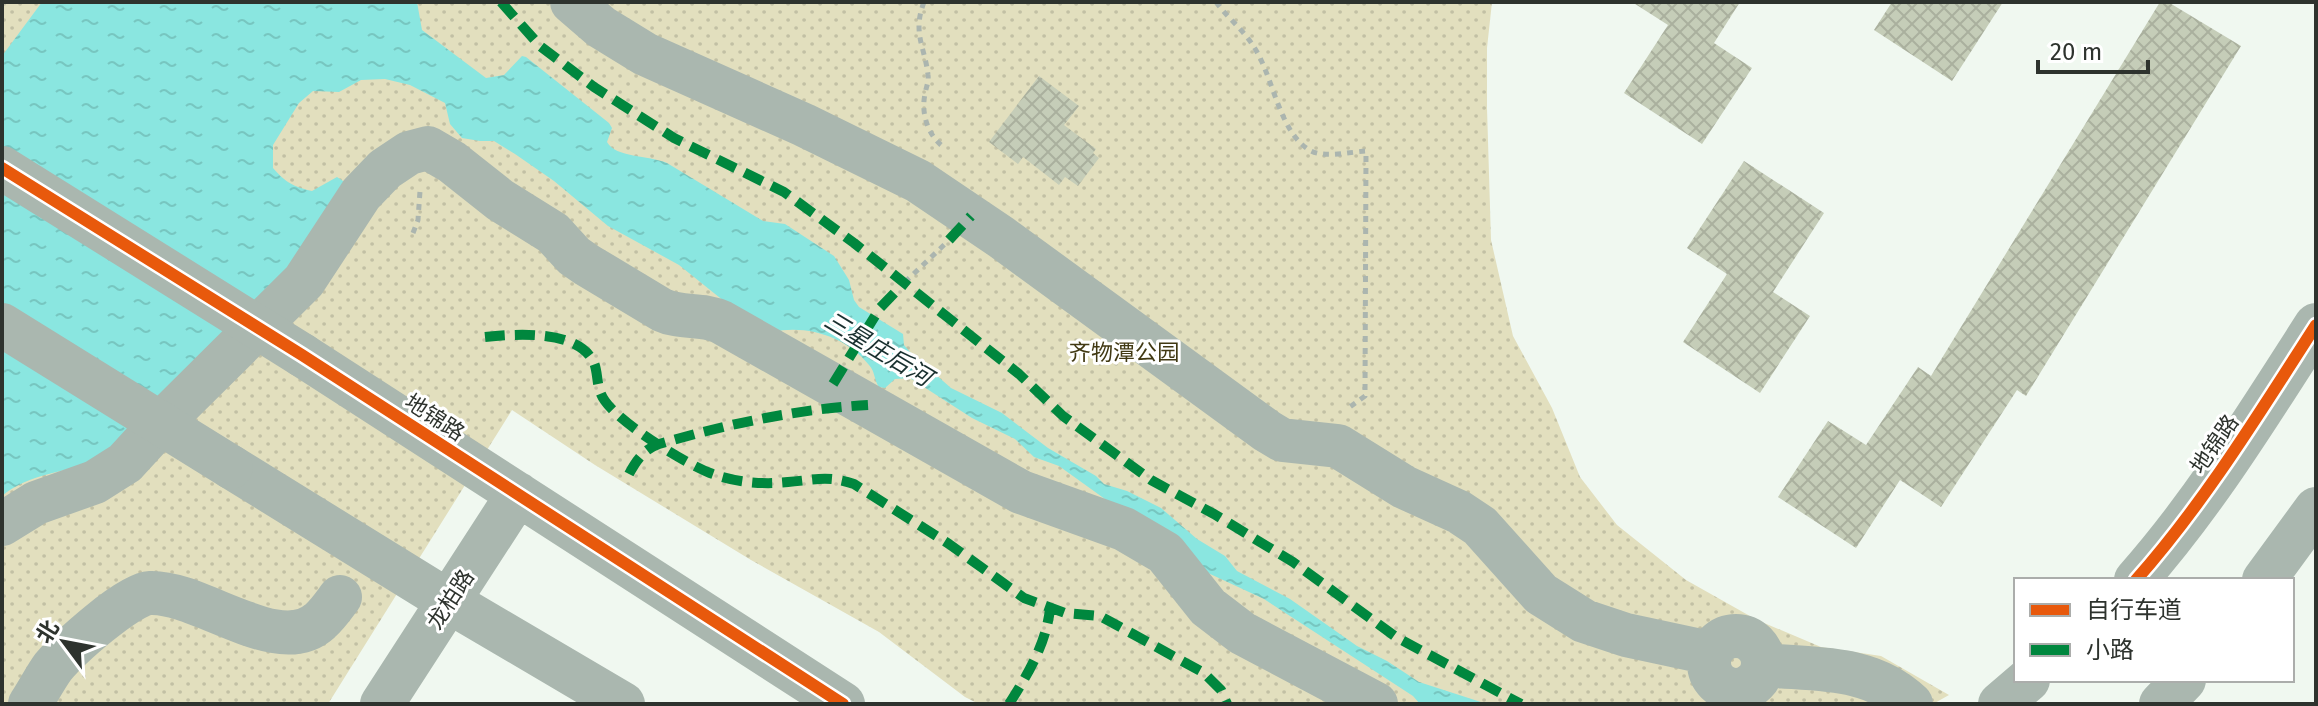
<svg xmlns="http://www.w3.org/2000/svg" width="2318" height="706" font-family="'Fira Sans','Noto Sans SC',sans-serif">
  <defs>
    <pattern id="park-dots" width="8" height="8" patternUnits="userSpaceOnUse" patternTransform="scale(2)"><rect width="8" height="8" fill="#e2dfbe"/><path d="M2 2h.1M6 6h.1" fill="none" stroke="#c2c0a4" stroke-width="1.8" stroke-linecap="round"/></pattern>
    <pattern id="water-ripples" width="26" height="14" patternUnits="userSpaceOnUse" patternTransform="scale(2)"><rect width="26" height="14" fill="#8ae6e0"/><path d="M2 4q2-2 4 0t4 0M15 11q2-2 4 0t4 0" fill="none" stroke="#77c6c0"/></pattern>
    <pattern id="building-cross-hatch" width="8" height="8" patternUnits="userSpaceOnUse" patternTransform="scale(2)"><rect width="8" height="8" fill="#c5cdb8"/><path d="M0 0l8 8M0 8l8-8" fill="none" stroke="#aab09e"/></pattern>
  </defs>
  <rect width="100%" height="100%" fill="#f0f8f0"/>
  <path fill="url(#park-dots)" d="M 2,2 L 1492,2 L 1487,48 L 1487,108 L 1491,240 L 1513,336 L 1552,408 L 1580,477 L 1617,525 L 1686,580 L 1757,620 L 1821,647 L 1881,656 L 1949,695 L 1933,704 L 979,704 L 965,697 L 879,632 L 751,560 L 595,465 L 512,410 L 328,704 L 2,704 Z"/>
  <path fill="url(#water-ripples)" d="M 42,2 L 417,2 L 422,30 L 486,78 L 504,75 L 522,56 L 526,57 L 609,123 L 612,128 L 607,142 C 616,158 648,155 667,163 L 763,221 L 785,224 L 834,256 L 849,280 L 854,300 L 859,307 L 903,334 L 904,345 L 910,352 L 951,388 L 1002,413 L 1048,448 L 1096,476 L 1104,484 L 1127,491 L 1161,508 L 1197,539 L 1225,556 L 1237,571 L 1290,599 L 1357,646 L 1387,661 L 1419,682 L 1487,704 L 1420,704 L 1413,696 L 1264,599 L 1208,573 L 1059,466 L 1034,457 L 1015,439 L 972,418 L 910,378 L 895,379 L 885,388 L 879,387 C 874,380 875,371 869,365 C 847,337 807,324 772,332 L 745,318 L 679,265 L 608,226 L 554,181 L 515,154 L 494,141 L 480,141 L 462,138 L 450,124 L 445,103 L 410,85 L 385,79 L 361,80 L 339,92 L 313,91 L 299,103 L 273,145 L 273,168 C 285,182 294,187 312,191 L 337,177 L 349,185 L 298,263 L 100,463 C 68,470 28,474 2,496 L 2,56 Z"/>
  <path fill="url(#building-cross-hatch)" d="M 1632,2 L 1740,2 L 1714,43 L 1752,68 L 1702,144 L 1624,93 L 1668,25 Z
    M 1892,2 L 2003,2 L 1952,81 L 1874,30 Z
    M 2160,2 L 2168,2 L 2241,46 L 2026,396 L 2017,390 L 1941,507 L 1900,480 L 1856,548 L 1778,497 L 1828,421 L 1866,445 L 1918,367 L 1931,376 Z
    M 1039,76 L 1079,106 L 1064,125 L 1096,149 L 1093,153 L 1099,158 L 1078,186 L 1065,177 L 1059,185 L 1023,157 L 1018,164 L 989,142 Z
    M 1744,161 L 1824,213 L 1773,292 L 1810,316 L 1760,393 L 1683,342 L 1727,274 L 1687,248 Z"/>
  <g fill="none" stroke-linecap="round" stroke-linejoin="round">
    <path stroke="#abb5af" stroke-width="5" stroke-dasharray="6 6" stroke-linecap="butt" d="M 924,2 C 912,33 925,47 928,75 C 929,82 926,87 925,94 C 921,112 927,133 941,145
      M 1216,2 C 1227,17 1242,29 1252,44 C 1274,75 1278,133 1311,151 C 1325,158 1350,152 1366,151 L 1365,396 L 1347,409
      M 413,233 L 418,220 L 420,191
      M 905,282 L 945,244"/>
    <path stroke="#aab7af" stroke-width="44" d="M 572,2 L 601,27 L 645,54 L 804,125 L 918,181 L 1001,237 L 1267,431 L 1282,440 L 1338,446 L 1404,487 L 1459,512 L 1480,526 L 1541,594 L 1584,621 L 1626,635 L 1710,653
      M 302,355 L 843,704
      M 231,467 L 448,601 L 623,704
      M 2,524 L 36,503 L 95,482 L 125,463 L 170,414 L 304,281 L 361,194 L 385,169 L 409,153 L 428,148 L 452,162 L 500,200 L 553,233 L 574,256 L 587,265 L 662,310 C 681,319 702,313 721,322 L 1021,492 L 1124,529 L 1165,553 L 1208,607 L 1242,633 L 1376,704
      M 2136,580 C 2205,502 2260,412 2316,325
      M 2264,580 L 2316,509
      M1709 663a27 27 0 1 1 54 0a27 27 0 1 1-54 0Z
      M 1764,665 C 1816,670 1870,665 1911,704
      M 30,704 C 38,692 45,678 53,667 C 68,649 128,594 150,593 C 200,591 279,659 320,621 C 328,614 334,605 340,597
      M 382,704 L 518,494
      M 2000,704 L 2028,680
      M 2161,704 L 2184,680"/>
    <path stroke="#aab7af" stroke-width="44" d="M 2,168 L 302,355
      M 2,325 L 231,467"/>
    <path stroke="#00873e" stroke-width="10" stroke-dasharray="20 10" stroke-linecap="butt" d="M 501,2 L 540,46 L 594,87 L 674,138 L 784,192 L 854,243 L 1019,374 L 1063,416 L 1151,480 L 1214,514 L 1293,562 L 1396,637 L 1521,704
      M 949,240 L 971,216
      M 485,337 C 515,334 576,329 593,361 C 599,371 595,388 605,401 C 620,423 684,463 710,473 C 734,482 762,485 788,482 C 814,480 828,475 854,484 L 949,544 L 1024,598 L 1065,613 L 1100,616 L 1204,673 L 1221,690 L 1227,704
      M 833,384 L 880,308 L 905,282
      M 629,474 C 636,461 644,449 659,444 C 728,424 797,409 868,405
      M 1009,704 C 1028,674 1046,644 1050,609"/>
    <defs>
      <path id="cycleway" d="M 2,168 L 302,355 L 843,704
        M 2136,580 C 2205,502 2260,412 2316,325"/>
    </defs>
    <use href="#cycleway" stroke="#fff" stroke-width="17"/>
    <use href="#cycleway" stroke="#e8590c" stroke-width="12"/>
  </g>
  <g text-anchor="middle" stroke-width="6" stroke-linejoin="round" paint-order="stroke">
    <g font-size="22" fill="#413913" stroke="#fff">
      <text x="1124" y="360">齐物潭公园</text>
    </g>
    <g font-size="22" fill="#2e332e" stroke="#fff">
      <text transform="translate(435 417) rotate(33)" y="8">地锦路</text>
      <text transform="translate(2214 444) rotate(-55)" y="8">地锦路</text>
      <text transform="translate(450 599) rotate(-57)" y="8">龙柏路</text>
    </g>
    <g font-size="24" font-style="italic" fill="#19302f" stroke="#fff">
      <text transform="translate(878 349) rotate(31)" y="8">三星庄后河</text>
    </g>
  </g>
  <rect width="2318" height="706" fill="none" stroke="#2e332e" stroke-width="8"/>
  <rect x="2014" y="578" width="280" height="104" fill="#ffffff" stroke="#abadab" stroke-width="2"/>
  <rect x="2030" y="604" width="40" height="12" fill="#e8590c" stroke="#abadab" stroke-width="2"/>
  <text x="2086" y="618" font-size="24" fill="#2e332e">自行车道</text>
  <rect x="2030" y="644" width="40" height="12" fill="#00873e" stroke="#abadab" stroke-width="2"/>
  <text x="2086" y="658" font-size="24" fill="#2e332e">小路</text>
  <g transform="translate(64 642) rotate(302)" stroke="#ffffff" stroke-width="6" paint-order="stroke">
  <path d="M0-6L14 30L0 20L-14 30Z" fill="#2e332e"/>
  <text y="-12" font-size="22" font-weight="bold" text-anchor="middle" fill="#2e332e">北</text>
  </g>
  <path d="M2038 60v12h110v-12" fill="none" stroke="#2e332e" stroke-width="4"/>
  <text x="2050" y="60" font-size="24" fill="#2e332e" stroke="#ffffff" stroke-width="6" paint-order="stroke">20 m</text>
</svg>
